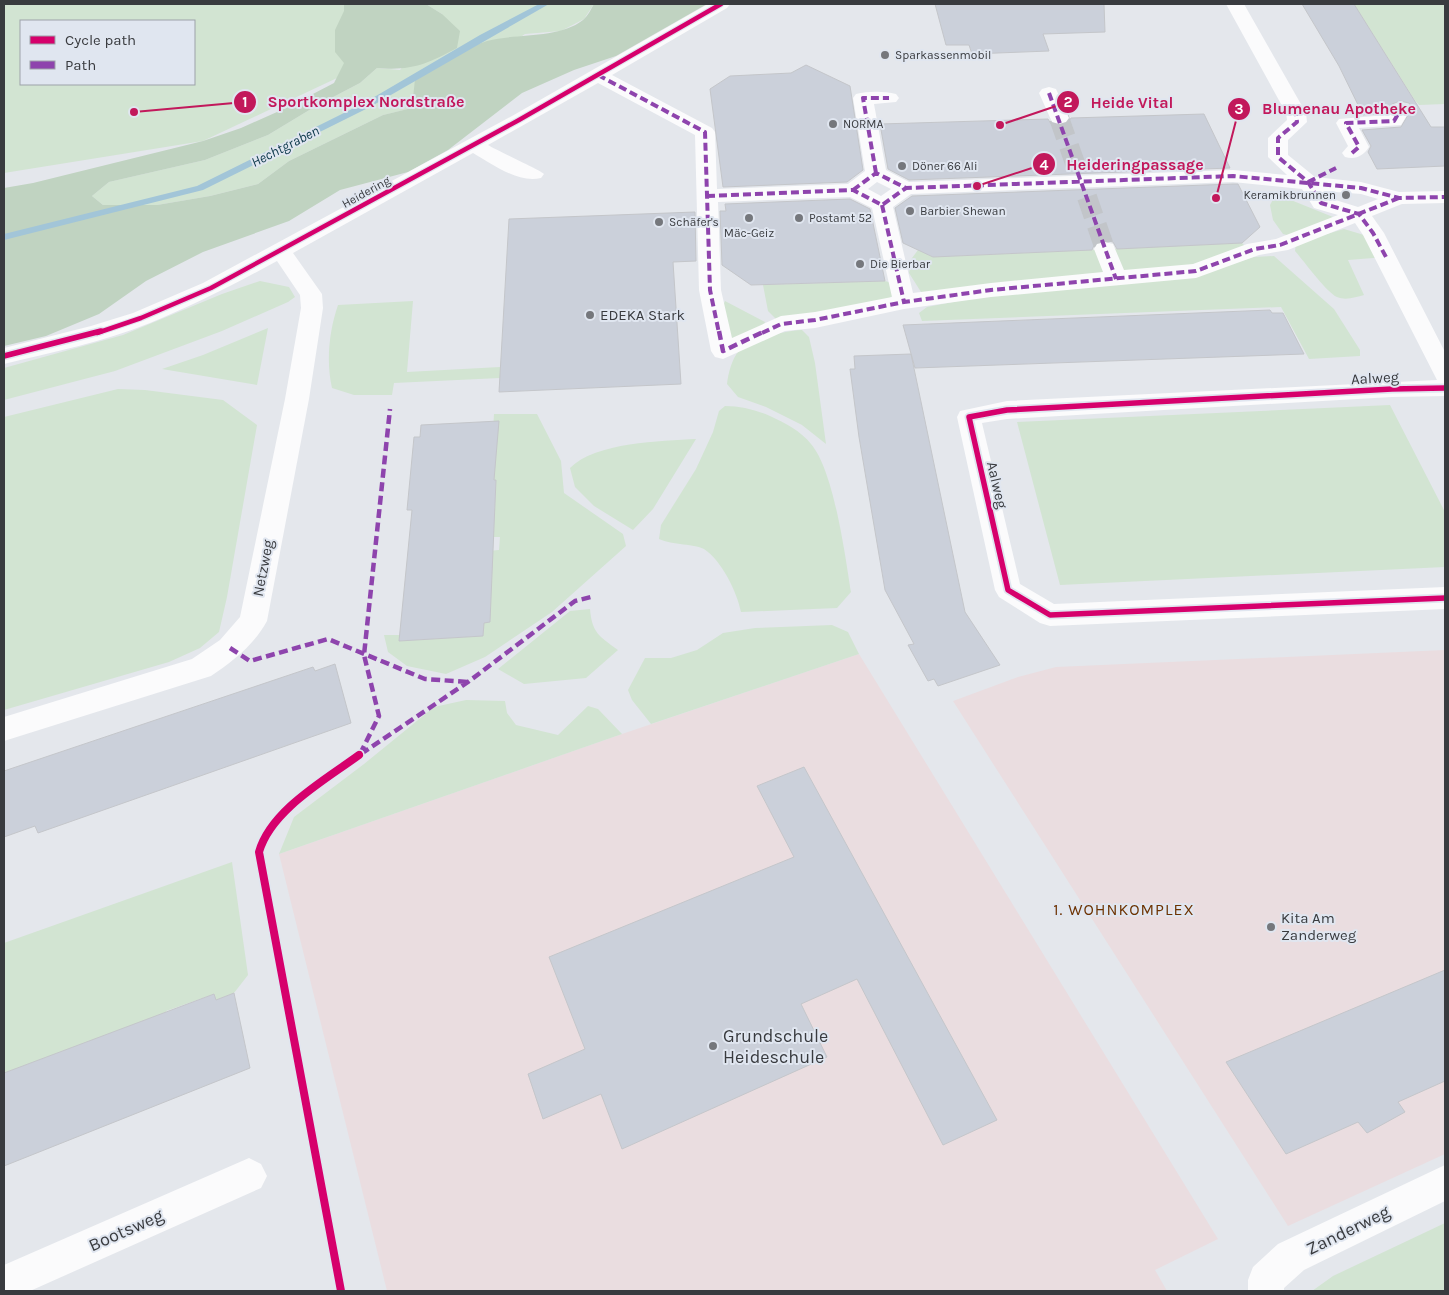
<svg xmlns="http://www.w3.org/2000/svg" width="1449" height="1295" font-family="Karla,sans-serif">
  <rect width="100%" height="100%" fill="#e4e7ec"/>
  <path fill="#eadde0" d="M 1445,650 L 1445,1154 L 1288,1226 L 953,701 L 1018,677 L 1056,667 Z
    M 859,654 L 1218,1239 L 1155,1270 L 1167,1291 L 387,1291 L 279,854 L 622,734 Z"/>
  <path fill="#d2e4d2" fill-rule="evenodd" d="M 4,4 L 376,4 L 352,71 L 203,141 L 4,173 ZM 21,21 L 194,21 L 194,84 L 21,84 Z
    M 426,4 L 594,4 L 584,19 L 561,31 L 525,34 L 417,107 L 383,115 L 289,161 L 258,184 L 210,196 L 157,205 L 103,205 L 92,196 L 109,182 L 205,160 L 268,135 L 316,106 L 360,83 L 377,68 L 400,70 L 442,14 Z
    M 1354,4 L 1445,4 L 1445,104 L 1419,105 L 1414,99 Z
    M 1276,194 L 1333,217 L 1295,237 L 1283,234 L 1273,220 L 1270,205 Z
    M 1344,229 L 1364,235 L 1386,257 L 1348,260 L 1364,295 C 1356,297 1346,301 1337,297 C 1326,292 1304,261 1295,251 L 1296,243 Z
    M 1242,243 L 1247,248 L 1197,266 L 933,292 L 921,292 L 909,273 L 912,258 L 918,250 L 933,257 Z
    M 1274,256 L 1334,309 L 1360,350 L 1360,356 L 1309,359 L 1281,307 L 922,321 L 919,313 L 927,307 L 979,297 L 1195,276 L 1254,257 Z
    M 260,281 L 289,287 L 295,297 L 288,302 L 222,331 L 115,371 L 4,400 L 4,368 L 123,335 L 222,294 Z
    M 885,281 L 892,283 L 896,293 L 886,301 L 776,319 L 768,311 L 763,285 Z
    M 413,301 L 407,372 L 500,367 L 500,378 L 394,383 L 392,395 L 354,395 L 332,388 C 326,362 329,331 338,305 Z
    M 725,301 L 765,322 L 762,329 L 731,340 L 720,313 Z
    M 268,328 L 257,385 L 162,369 L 203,355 Z
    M 802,330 L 809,337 L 815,363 L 826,444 L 802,425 L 766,407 L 738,397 L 727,384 C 728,374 732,358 739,351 C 751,338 784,331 802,330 Z
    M 118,389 L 145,390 L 223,400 L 257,425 L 227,597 L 219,632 L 200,648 L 169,662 L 4,710 L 4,417 Z
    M 1390,405 L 1445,512 L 1445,567 L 1060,585 L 1017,422 Z
    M 725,406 C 741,406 756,410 770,416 C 785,423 801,431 811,444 C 834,471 845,555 851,592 L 837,608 L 741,612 C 737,592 722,561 704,549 C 696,544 672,545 659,539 L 661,525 L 696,469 L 713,432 L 719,411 Z
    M 494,414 L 537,414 L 561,461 L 564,493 L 623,534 L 626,546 L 552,612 L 485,657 L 446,674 L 407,666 L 388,652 L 384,635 L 400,635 L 399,641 L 483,636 L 484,623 L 490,622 L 491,593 L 487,551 L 499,550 L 500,537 L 487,537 L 495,506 L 496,480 L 490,481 Z
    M 696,439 L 653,509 L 633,530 L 594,506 L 575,487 L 570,468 C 596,442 661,441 696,439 Z
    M 590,609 C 592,633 599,636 618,650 L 586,678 L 524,684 L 498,669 L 570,611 Z
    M 832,625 L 848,632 L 859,654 L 651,724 L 632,700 L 628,690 L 645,658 L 671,658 L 697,650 L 723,633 L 755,628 Z
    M 466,700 L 505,701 L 507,713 L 516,725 L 558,735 L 588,706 L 598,709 L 622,734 L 279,854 L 294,817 L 364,764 L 434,707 Z
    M 232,862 L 248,975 L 234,993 L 216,1000 L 214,994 L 166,1011 L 166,1019 L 4,1073 L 4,943 Z
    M 1445,1223 L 1445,1291 L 1312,1291 L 1333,1276 Z"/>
  <path fill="#c0d3c1" d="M 344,4 L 426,4 L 442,14 L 460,31 L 457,48 C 427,64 412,71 377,68 L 360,83 L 316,106 L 268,135 L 205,160 L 109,182 L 92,196 L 103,205 L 157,205 L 210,196 L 258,184 L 289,161 L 383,115 L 416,107 L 413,98 L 415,79 C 438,66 461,49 487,41 C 517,33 559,39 583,20 C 588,16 591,9 594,4 L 707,4 L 616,56 L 574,70 L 522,93 L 448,150 L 408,172 L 340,190 L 289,221 L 203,252 L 146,281 L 99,314 L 46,336 L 4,346 L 4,188 L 33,183 L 203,141 L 241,128 L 286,108 L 334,83 L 344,63 L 335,52 L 335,30 L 344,11 Z"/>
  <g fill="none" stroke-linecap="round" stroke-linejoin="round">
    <path fill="#a2c5d8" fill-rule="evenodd" d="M 539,4 L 549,4 L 370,107 L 203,190 L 4,240 L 4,234 L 197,186 L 364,103 L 480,35 Z"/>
  </g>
  <path fill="#cbd0da" stroke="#c4c6ca" d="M 935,4 L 1104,4 L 1105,32 L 1043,34 L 1049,51 L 972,54 L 969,45 L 946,45 Z
    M 1302,4 L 1354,4 L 1431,127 L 1445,127 L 1445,166 L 1377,169 L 1368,152 L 1371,146 L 1362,130 L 1401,127 L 1412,108 L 1409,103 L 1400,101 L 1392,104 L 1386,113 L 1363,115 L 1339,66 Z
    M 806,65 L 850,86 L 863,170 L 847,182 L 723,187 L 710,89 L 730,76 L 791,73 Z
    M 1204,114 L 1230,168 L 909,180 L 888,169 L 880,124 L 1048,119 L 1051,124 L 1060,126 L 1068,123 L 1071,118 Z
    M 1233,184 L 1238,184 L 1260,227 L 1242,243 L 1117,249 L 1113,242 L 1105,240 L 1095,243 L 1092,250 L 933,257 L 903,243 L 895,208 L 912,196 Z
    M 850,199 L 870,209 L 885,281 L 751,285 L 722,265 L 720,211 L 726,211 L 725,204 Z
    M 695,212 L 696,261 L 673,262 L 681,384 L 499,392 L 509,219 Z
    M 1270,310 L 1272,313 L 1283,313 L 1304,354 L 915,368 L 903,325 Z
    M 911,354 L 965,612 L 1000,665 L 938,686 L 934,679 L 928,681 L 908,645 L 914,644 L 885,590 L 859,437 L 850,369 L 855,369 L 854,356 Z
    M 499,421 L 494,480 L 496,480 L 490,622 L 484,623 L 483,636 L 399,641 L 412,510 L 407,510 L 414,437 L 420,437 L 421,425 Z
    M 335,664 L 351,723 L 38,833 L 35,826 L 4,837 L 4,771 L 313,667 L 315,671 Z
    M 804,767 L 997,1120 L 943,1145 L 857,979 L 801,1004 L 827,1057 L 622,1149 L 601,1094 L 543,1119 L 528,1074 L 585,1049 L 549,957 L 794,857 L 757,786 Z
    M 1445,970 L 1445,1081 L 1398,1102 L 1405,1112 L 1367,1133 L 1358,1122 L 1286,1154 L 1226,1062 Z
    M 234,993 L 250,1068 L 4,1166 L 4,1073 L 214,994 L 216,1000 Z"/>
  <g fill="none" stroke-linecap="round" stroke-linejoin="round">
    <path stroke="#c2c5c9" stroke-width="20" stroke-dasharray="20 10" stroke-linecap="butt" d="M 1059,118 L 1076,166
      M 1087,197 L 1105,249"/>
    <path fill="#fbfbfc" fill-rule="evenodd" d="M 708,4 L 730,4 L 727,8 L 612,75 L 712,128 L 715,132 L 717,189 L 848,184 L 865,171 L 853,98 L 856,94 C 868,91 884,91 896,94 L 899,98 L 896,102 L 874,104 L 886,170 L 909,182 L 1233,170 L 1287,175 L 1268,157 L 1268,138 L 1287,120 L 1286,113 L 1226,4 L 1244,4 L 1306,113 L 1307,122 L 1288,140 L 1288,155 L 1315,177 L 1361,182 L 1399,192 L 1445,191 L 1445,203 L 1402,204 L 1372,216 L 1384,233 L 1445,352 L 1445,396 L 1392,397 L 1007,419 L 982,423 L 1020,584 L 1054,604 L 1445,587 L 1445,609 L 1050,626 L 1040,623 L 999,597 L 995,590 L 957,417 L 960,411 L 1007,401 L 1437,380 L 1363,235 L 1355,223 L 1288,250 L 1259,255 L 1196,278 L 991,297 L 904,309 L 815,328 L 785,331 L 723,359 L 715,357 L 711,351 L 699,290 L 695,135 L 598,83 L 488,145 C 496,150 542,171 544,174 L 541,178 C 519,184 492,164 473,153 L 293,253 L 322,294 L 323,308 L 309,399 L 267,621 C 254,645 233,661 211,676 L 4,741 L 4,717 L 192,659 L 220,640 L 240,617 L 285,399 L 301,308 L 300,295 L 277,261 C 235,284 194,305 150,323 C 103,342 53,352 4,364 L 4,348 L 91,326 L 133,313 L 203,283 L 512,116 ZM 877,182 L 891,189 L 881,196 L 868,189 ZM 1233,182 L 1302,189 L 1314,208 L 1338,215 L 1276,239 L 1247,244 L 1193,264 L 1124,270 L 1113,244 L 1105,242 L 1097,244 L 1094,249 L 1103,272 L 991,283 L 913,293 L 893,207 L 911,194 ZM 1324,191 L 1361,194 L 1378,199 L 1358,207 L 1329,198 ZM 850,197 L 872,208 L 892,297 L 815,312 L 781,316 L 732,338 L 721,290 L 718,202 Z
      M 1049,87 L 1056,89 L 1069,118 L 1066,122 L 1059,124 L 1052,122 L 1039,93 L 1042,89 Z
      M 1401,103 L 1408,105 L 1411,109 L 1401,125 L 1359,128 L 1369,147 C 1363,156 1356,160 1345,157 L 1342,153 L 1348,146 L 1336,123 L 1339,119 L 1387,115 L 1394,105 Z
      M 249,1158 L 261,1164 L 267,1176 L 261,1188 L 30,1291 L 4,1291 L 4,1265 Z
      M 1445,1165 L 1445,1201 L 1304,1270 L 1284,1288 L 1284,1291 L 1248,1291 L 1248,1280 L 1253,1267 L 1278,1244 Z"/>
    <path stroke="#8e44ad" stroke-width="4" stroke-dasharray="8 4" stroke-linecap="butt" d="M 598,75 L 705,132 L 710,290 L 719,333
      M 1049,93 L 1116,279
      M 1292,110 L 1296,113 L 1297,122 L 1278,138 L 1278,157 L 1308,182 L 1321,203 L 1359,214 L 1373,233 L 1386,257
      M 1352,153 L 1359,147 L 1346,123 L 1394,121 L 1401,109
      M 876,173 L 863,98 L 889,98
      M 1308,182 L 1336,168
      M 853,190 L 876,173 L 906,188 L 1233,176 L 1361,188 L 1399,198 L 1445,197
      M 707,196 L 853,190 L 882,205 L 906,188
      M 882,205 L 904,302
      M 762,333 L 781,324 L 815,320 L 904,302 L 991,290 L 1196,271 L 1255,249 L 1280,245 L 1399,198"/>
    <path stroke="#8e44ad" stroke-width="4.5" stroke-dasharray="9 4.5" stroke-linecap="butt" d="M 719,331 L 723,351 L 765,331
      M 230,648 L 250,661 L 328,639 L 425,679 L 468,682
      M 360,754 L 379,716 L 364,655 L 390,409
      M 361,754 L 468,682 L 575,601 L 591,597"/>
    <defs>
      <path id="cycleway-far2" d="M 97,333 L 141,318 L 211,288 L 519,120 L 721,4"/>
      <path id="cycleway-far1" d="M 4,356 L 101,331
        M 1445,388 L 1392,389 L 1007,410 L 969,417 L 1008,590 L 1050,615 L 1445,598
        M 357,756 L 360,754"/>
      <path id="cycleway" d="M 341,1291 L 259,852 C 271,810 325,780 359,755"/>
    </defs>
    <use href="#cycleway-far2" stroke="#e0e6f0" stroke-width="7"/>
    <use href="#cycleway-far1" stroke="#e0e6f0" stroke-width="9"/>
    <use href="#cycleway" stroke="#e0e6f0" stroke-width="11"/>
    <use href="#cycleway-far2" stroke="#d6006c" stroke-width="4.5"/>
    <use href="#cycleway-far1" stroke="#d6006c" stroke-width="5.5"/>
    <use href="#cycleway" stroke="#d6006c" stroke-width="8"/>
  </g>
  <g fill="#75777c" stroke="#e0e6f0" stroke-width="2">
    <circle cx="885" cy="55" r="5"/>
    <circle cx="833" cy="124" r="5"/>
    <circle cx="902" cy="166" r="5"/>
    <circle cx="1346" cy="195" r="5"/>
    <circle cx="910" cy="211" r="5"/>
    <circle cx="749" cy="218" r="5"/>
    <circle cx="799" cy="218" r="5"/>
    <circle cx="659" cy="222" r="5"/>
    <circle cx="860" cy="264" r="5"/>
    <circle cx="590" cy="315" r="5"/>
    <circle cx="1271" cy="927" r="5"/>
    <circle cx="713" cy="1046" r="5"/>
  </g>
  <g text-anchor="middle" stroke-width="4" stroke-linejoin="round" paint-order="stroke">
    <g font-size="12" fill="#393b3f" stroke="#e0e6f0" text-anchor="start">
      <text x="895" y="59">Sparkassenmobil</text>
      <text x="843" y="128">NORMA</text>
      <text x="912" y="170">Döner 66 Ali</text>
      <text x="1336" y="199" text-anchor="end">Keramikbrunnen</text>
      <text x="920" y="215">Barbier Shewan</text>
      <text x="809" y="222">Postamt 52</text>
      <text x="669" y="226">Schäfer's</text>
      <text x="749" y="237" text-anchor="middle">Mäc-Geiz</text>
      <text x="870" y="268">Die Bierbar</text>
    </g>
    <g font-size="12" fill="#393b3f" stroke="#e0e6f0">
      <text transform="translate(366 192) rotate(-29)" y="4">Heidering</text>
    </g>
    <g font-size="14" font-style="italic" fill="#0c384a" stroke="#e0e6f0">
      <text transform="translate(285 146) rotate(-27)" y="5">Hechtgraben</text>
    </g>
    <g font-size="15" fill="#393b3f" stroke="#e0e6f0" text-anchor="start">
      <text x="600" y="320">EDEKA Stark</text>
      <text x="1281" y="923">Kita Am<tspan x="1281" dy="17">Zanderweg</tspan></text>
    </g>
    <g font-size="15" fill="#393b3f" stroke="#e0e6f0">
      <text transform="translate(1375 378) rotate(-3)" y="5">Aalweg</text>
      <text transform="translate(997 485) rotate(77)" y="5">Aalweg</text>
      <text transform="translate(263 568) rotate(-79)" y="5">Netzweg</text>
    </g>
    <g font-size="16" letter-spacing="1" fill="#6d3201" stroke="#e0e6f0">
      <text x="1124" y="915">1. WOHNKOMPLEX</text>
    </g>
    <g font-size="18" fill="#393b3f" stroke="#e0e6f0" text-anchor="start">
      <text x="723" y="1042">Grundschule<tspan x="723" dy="21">Heideschule</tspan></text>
    </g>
    <g font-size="18" fill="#393b3f" stroke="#e0e6f0">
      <text transform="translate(126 1230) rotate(-24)" y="6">Bootsweg</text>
      <text transform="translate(1348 1230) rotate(-26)" y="6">Zanderweg</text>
    </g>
  </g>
  <path fill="none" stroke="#c2185b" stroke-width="2" d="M134 112L245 102M1000 125L1068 102M1216 198L1239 109M977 186L1044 164"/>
  <g fill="#c2185b" stroke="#e0e6f0" stroke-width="2">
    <circle cx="134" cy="112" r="5"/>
    <circle cx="1000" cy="125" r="5"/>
    <circle cx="1216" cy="198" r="5"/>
    <circle cx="977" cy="186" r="5"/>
    <circle cx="245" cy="102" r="12"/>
    <circle cx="1068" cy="102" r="12"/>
    <circle cx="1239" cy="109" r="12"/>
    <circle cx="1044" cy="164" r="12"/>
  </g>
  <g font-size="15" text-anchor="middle" font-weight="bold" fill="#fff">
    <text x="245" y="107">1</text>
    <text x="1068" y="107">2</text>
    <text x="1239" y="114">3</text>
    <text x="1044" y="170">4</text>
  </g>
  <g font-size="16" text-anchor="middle" font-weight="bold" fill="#c2185b" stroke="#e0e6f0" stroke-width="4" stroke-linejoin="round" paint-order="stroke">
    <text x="366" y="107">Sportkomplex Nordstraße</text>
    <text x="1132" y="108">Heide Vital</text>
    <text x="1339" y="114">Blumenau Apotheke</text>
    <text x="1135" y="170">Heideringpassage</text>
  </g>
  <rect width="1449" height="1295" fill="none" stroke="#393b3f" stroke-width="10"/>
  <rect x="20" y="20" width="175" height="65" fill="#e0e6f0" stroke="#9da2a9"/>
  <rect x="30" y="36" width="25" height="8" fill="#d6006c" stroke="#9da2a9"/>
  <text x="65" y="45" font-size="15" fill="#393b3f">Cycle path</text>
  <rect x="30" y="61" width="25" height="8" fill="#8e44ad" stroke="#9da2a9"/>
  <text x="65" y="70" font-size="15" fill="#393b3f">Path</text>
</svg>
